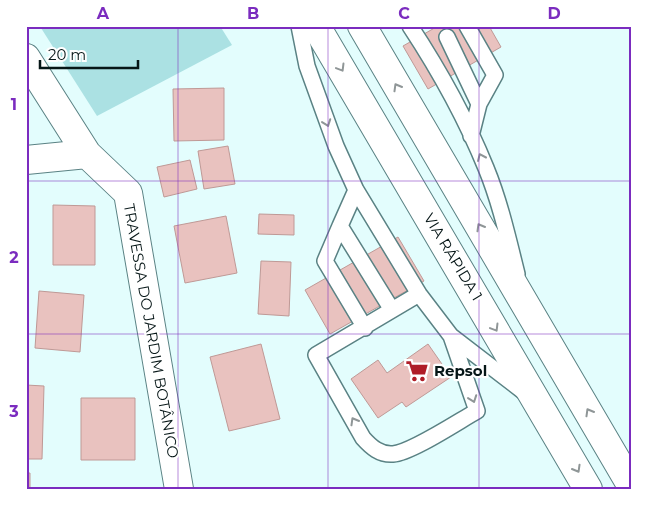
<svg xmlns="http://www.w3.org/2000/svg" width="657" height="515" font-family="Montserrat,sans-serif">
  <rect width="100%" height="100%" fill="#e3fdfd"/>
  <path fill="#abe1e3" d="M 44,26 L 220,26 L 232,45 L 97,116 L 41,28 Z"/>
  <path fill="#e9c2bf" stroke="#bf9996" d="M 438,26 L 489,26 L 501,47 L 428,89 L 403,46 Z
    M 224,88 L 224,140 L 174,141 L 173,89 Z
    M 228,146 L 235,184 L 204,189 L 198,151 Z
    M 190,160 L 197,189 L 164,197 L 157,167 Z
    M 53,205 L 95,206 L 95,265 L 53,265 Z
    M 259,214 L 294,215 L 294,235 L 258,234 Z
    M 226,216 L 237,273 L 185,283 L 174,226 Z
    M 398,237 L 424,281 L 330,334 L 305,290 Z
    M 261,261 L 291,262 L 289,316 L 258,314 Z
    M 39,291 L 84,295 L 80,352 L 35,348 Z
    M 261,344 L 280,419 L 229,431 L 210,357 Z
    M 428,344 L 451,377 L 406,407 L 402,402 L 378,418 L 351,379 L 378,360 L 387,373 Z
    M 26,385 L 44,386 L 42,459 L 26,459 Z
    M 81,398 L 135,398 L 135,460 L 81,460 Z
    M 26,473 L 30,473 L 30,489 L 26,489 Z"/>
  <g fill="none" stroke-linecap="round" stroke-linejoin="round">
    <defs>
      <path id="lane" d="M 299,26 L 307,66 L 336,146 L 356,190 L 419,294 L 451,336 L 524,392
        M 410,26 C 439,70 466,119 486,168 C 500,202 508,238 517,274
        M 467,26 L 495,75 L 479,104
        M 447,37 L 479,104 L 471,136
        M 356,190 L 340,226 L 392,310
        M 340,226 L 325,261 L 365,328
        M 419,294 L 316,355 L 363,438 C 371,447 380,455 393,454 C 411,453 459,421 477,411 L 451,336"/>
      <path id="street" d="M 26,58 L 87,154 L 128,193 L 179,489
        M 26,160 L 87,154"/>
      <path id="highway" d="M 316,26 L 588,489
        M 362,26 L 631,485"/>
    </defs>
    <use href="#lane" stroke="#5a8284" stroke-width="18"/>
    <use href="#street" stroke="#5a8284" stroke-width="30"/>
    <use href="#highway" stroke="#5a8284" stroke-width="30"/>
    <use href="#lane" stroke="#fff" stroke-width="15"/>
    <use href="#street" stroke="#fff" stroke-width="28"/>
    <use href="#highway" stroke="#fff" stroke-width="28"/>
  </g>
  <defs><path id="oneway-chevron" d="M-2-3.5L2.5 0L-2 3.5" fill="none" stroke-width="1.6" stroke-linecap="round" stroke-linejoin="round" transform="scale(1.25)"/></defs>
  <g stroke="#8f9697">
    <use href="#oneway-chevron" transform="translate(341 68) rotate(59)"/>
    <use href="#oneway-chevron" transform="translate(397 87) rotate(-120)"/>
    <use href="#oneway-chevron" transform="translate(327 123) rotate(70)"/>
    <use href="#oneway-chevron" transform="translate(481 157) rotate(-114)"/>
    <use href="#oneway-chevron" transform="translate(480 227) rotate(-120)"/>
    <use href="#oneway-chevron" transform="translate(495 328) rotate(59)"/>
    <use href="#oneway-chevron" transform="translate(473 399) rotate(70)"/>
    <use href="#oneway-chevron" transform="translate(589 412) rotate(-120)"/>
    <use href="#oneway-chevron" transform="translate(354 421) rotate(-120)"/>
    <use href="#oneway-chevron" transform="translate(577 469) rotate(60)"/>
  </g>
  <path fill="none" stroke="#7b2cbf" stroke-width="1" stroke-opacity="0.55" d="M 178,26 L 178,489M 328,26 L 328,489M 479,26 L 479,489M 26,181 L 631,181M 26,334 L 631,334"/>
  <defs>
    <symbol id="supermarket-bare" viewBox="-9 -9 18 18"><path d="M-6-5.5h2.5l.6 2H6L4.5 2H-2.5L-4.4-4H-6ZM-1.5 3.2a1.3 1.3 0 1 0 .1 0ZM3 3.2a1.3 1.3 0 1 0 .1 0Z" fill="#af1d28" stroke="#fff" stroke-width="2.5" paint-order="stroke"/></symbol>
  </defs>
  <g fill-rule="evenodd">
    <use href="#supermarket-bare" x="401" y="355" width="32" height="32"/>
  </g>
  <g text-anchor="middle" stroke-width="4.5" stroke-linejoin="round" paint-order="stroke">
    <g font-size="15" fill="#061617" stroke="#fff">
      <text transform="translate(453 257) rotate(59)" y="5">VIA RÁPIDA 1</text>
      <text transform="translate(151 331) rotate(80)" y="5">TRAVESSA DO JARDIM BOTÂNICO</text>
    </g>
    <g font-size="15" font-weight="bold" fill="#061617" stroke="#fff" text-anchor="start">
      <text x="434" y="376">Repsol</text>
    </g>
  </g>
  <rect width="657" height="515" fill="none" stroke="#ffffff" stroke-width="55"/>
  <path d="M40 60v8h98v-8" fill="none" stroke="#061617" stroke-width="2.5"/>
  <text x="48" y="60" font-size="15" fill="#061617" stroke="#ffffff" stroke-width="4" paint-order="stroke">20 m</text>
  <rect x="28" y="28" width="602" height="460" fill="none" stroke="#7b2cbf" stroke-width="2"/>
  <g font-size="16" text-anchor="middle" font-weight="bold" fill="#7b2cbf">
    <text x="103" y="19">A</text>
    <text x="253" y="19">B</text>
    <text x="404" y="19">C</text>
    <text x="554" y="19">D</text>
    <text x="14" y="110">1</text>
    <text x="14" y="263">2</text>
    <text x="14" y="417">3</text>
  </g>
</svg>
